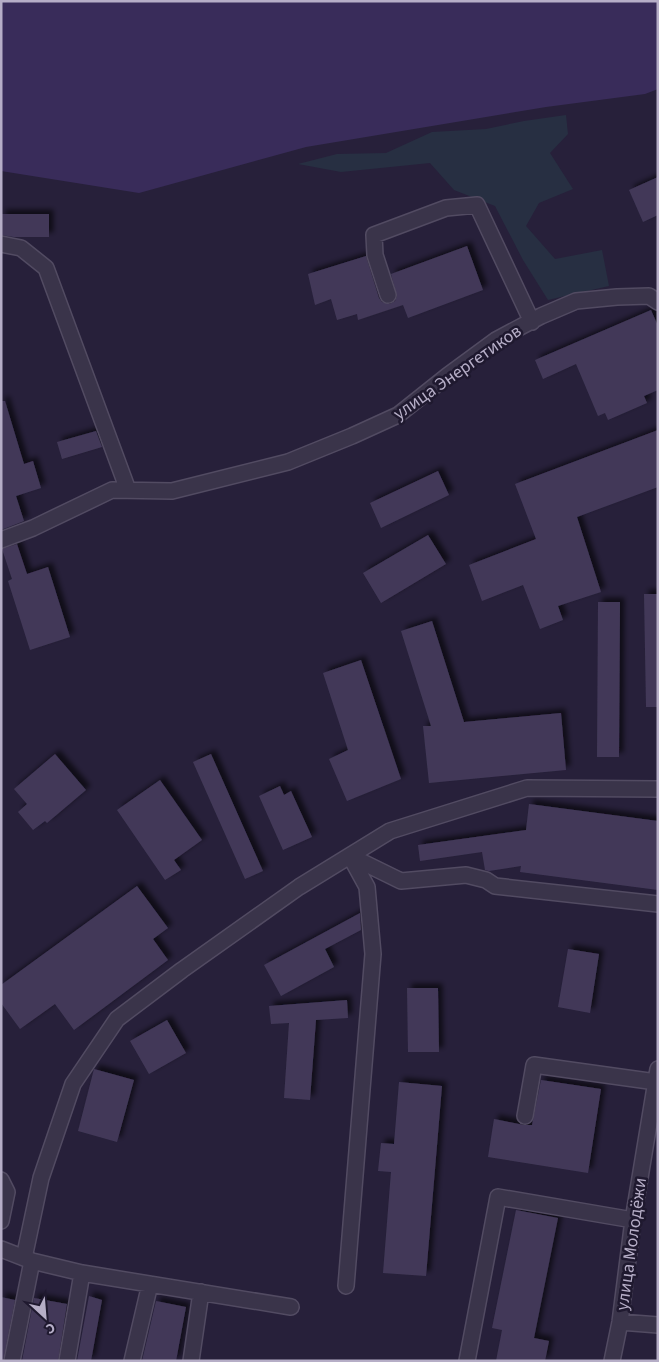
<svg xmlns="http://www.w3.org/2000/svg" width="659" height="1362" font-family="'Source Sans 3',sans-serif">
  <defs>
    <filter id="shadow"><feDropShadow dx="4.5" dy="-4.5" stdDeviation="2.5" flood-color="#0009"/></filter>
  </defs>
  <rect width="100%" height="100%" fill="#27203a"/>
  <path fill="#272f42" d="M 566,115 L 568,134 L 550,153 L 573,189 L 539,203 L 526,226 L 555,259 L 602,250 L 609,286 L 548,300 L 523,260 L 495,206 L 454,190 L 430,163 L 341,172 L 298,164 L 337,154 L 386,153 L 432,132 L 486,129 L 524,121 Z"/>
  <path fill="#392c5a" d="M 1,1 L 658,1 L 658,89 L 645,94 L 546,107 L 306,147 L 139,193 L 1,171 Z"/>
  <path fill="#423958" filter="url(#shadow)" d="M 658,177 L 658,215 L 643,222 L 629,190 Z
    M 1,214 L 49,214 L 49,237 L 14,237 L 1,235 Z
    M 467,246 L 483,290 L 408,318 L 403,305 L 358,320 L 357,314 L 337,320 L 331,299 L 315,305 L 308,274 L 366,256 L 379,298 L 382,302 L 390,304 L 395,301 L 397,296 L 391,274 Z
    M 651,310 L 658,326 L 658,390 L 644,396 L 647,403 L 608,420 L 605,413 L 598,416 L 576,364 L 543,379 L 535,360 Z
    M 1,401 L 5,401 L 24,464 L 33,461 L 41,488 L 16,496 L 24,521 L 1,530 Z
    M 658,430 L 658,487 L 577,517 L 601,592 L 558,606 L 563,620 L 540,629 L 523,585 L 482,601 L 469,565 L 536,539 L 515,484 Z
    M 96,431 L 102,447 L 62,459 L 57,442 Z
    M 438,471 L 449,495 L 381,528 L 370,503 Z
    M 428,535 L 446,564 L 381,603 L 363,573 Z
    M 17,544 L 27,574 L 48,567 L 70,637 L 30,650 L 8,581 L 12,579 L 2,549 Z
    M 644,594 L 658,594 L 658,707 L 646,707 Z
    M 598,602 L 620,602 L 619,757 L 597,757 Z
    M 432,621 L 464,722 L 561,713 L 566,770 L 429,783 L 423,726 L 431,726 L 401,631 Z
    M 361,660 L 401,779 L 347,801 L 329,759 L 348,750 L 323,673 Z
    M 55,754 L 86,790 L 47,823 L 45,821 L 33,830 L 18,812 L 27,804 L 14,789 Z
    M 211,754 L 263,871 L 245,879 L 193,762 Z
    M 160,780 L 202,840 L 174,860 L 181,870 L 165,880 L 117,810 Z
    M 280,786 L 284,795 L 291,791 L 312,837 L 283,850 L 259,796 Z
    M 529,804 L 658,821 L 658,890 L 520,872 L 521,866 L 489,871 L 485,870 L 482,852 L 420,861 L 418,845 L 526,830 Z
    M 137,886 L 168,928 L 153,939 L 168,960 L 74,1030 L 55,1004 L 20,1029 L 1,1003 L 1,985 Z
    M 360,913 L 361,930 L 325,949 L 334,967 L 281,996 L 264,965 Z
    M 568,949 L 599,954 L 590,1013 L 558,1007 Z
    M 407,988 L 438,988 L 439,1052 L 408,1052 Z
    M 347,1000 L 348,1018 L 316,1020 L 310,1100 L 284,1098 L 289,1023 L 271,1024 L 269,1006 Z
    M 167,1020 L 186,1053 L 149,1074 L 130,1041 Z
    M 94,1069 L 134,1080 L 117,1142 L 78,1131 Z
    M 541,1080 L 601,1089 L 588,1173 L 488,1157 L 494,1119 L 524,1125 L 532,1125 Z
    M 399,1082 L 442,1086 L 426,1276 L 383,1273 L 391,1172 L 378,1171 L 381,1143 L 394,1144 Z
    M 516,1210 L 558,1218 L 534,1338 L 549,1341 L 545,1361 L 496,1361 L 502,1330 L 492,1328 Z
    M 89,1296 L 102,1300 L 91,1361 L 77,1361 Z
    M 1,1297 L 15,1300 L 3,1361 L 1,1361 Z
    M 34,1298 L 67,1304 L 58,1361 L 22,1361 Z
    M 156,1301 L 186,1307 L 176,1361 L 142,1361 Z"/>
  <g fill="none" stroke-linecap="round" stroke-linejoin="round">
    <defs>
      <path id="minor" d="M 1,244 L 21,248 L 46,268 L 128,490
        M 388,295 L 375,255 L 374,235 L 446,208 L 477,205 L 532,322
        M 1,540 L 33,528 L 112,490 L 172,491 L 288,462 L 352,436 L 398,415 L 447,376 L 496,340 L 541,316 L 576,301 L 617,297 L 649,296 L 658,302
        M 350,856 L 401,881 L 466,875 L 486,880 L 495,886 L 658,904
        M 525,1116 L 534,1065 L 656,1082
        M 1,1180 L 7,1192 L 1,1221
        M 1,1249 L 32,1261 L 82,1273 L 291,1307
        M 24,1258 L 41,1178 L 73,1084 L 117,1019 L 182,970 L 299,887 L 390,831 L 527,788 L 658,789
        M 346,1286 L 373,954 L 367,887 L 350,856
        M 620,1322 L 658,1325
        M 12,1361 L 32,1261
        M 67,1361 L 82,1273
        M 132,1361 L 150,1284
        M 191,1361 L 201,1292
        M 467,1361 L 498,1197 L 633,1220
        M 612,1361 L 620,1322 L 633,1220 L 658,1069"/>
    </defs>
    <use href="#minor" stroke="#524b62" stroke-width="18"/>
    <use href="#minor" stroke="#3a344a" stroke-width="15"/>
  </g>
  <g text-anchor="middle" stroke-width="5" stroke-linejoin="round" paint-order="stroke">
    <g font-size="18" fill="#b6aec7" stroke="#1f192f">
      <text transform="translate(457 372) rotate(-35)" y="6">улица Энергетиков</text>
      <text transform="translate(631 1244) rotate(-82)" y="6">улица Молодёжи</text>
    </g>
  </g>
  <rect width="659" height="1362" fill="none" stroke="#b6aec7" stroke-width="5"/>
  <g transform="translate(45 1317) rotate(154)" stroke="#1f192f" stroke-width="4" paint-order="stroke">
  <path d="M0-4L9 19L0 12L-9 19Z" fill="#b6aec7"/>
  <text y="-8" font-size="14" font-weight="bold" text-anchor="middle" fill="#b6aec7">С</text>
  </g>
</svg>
